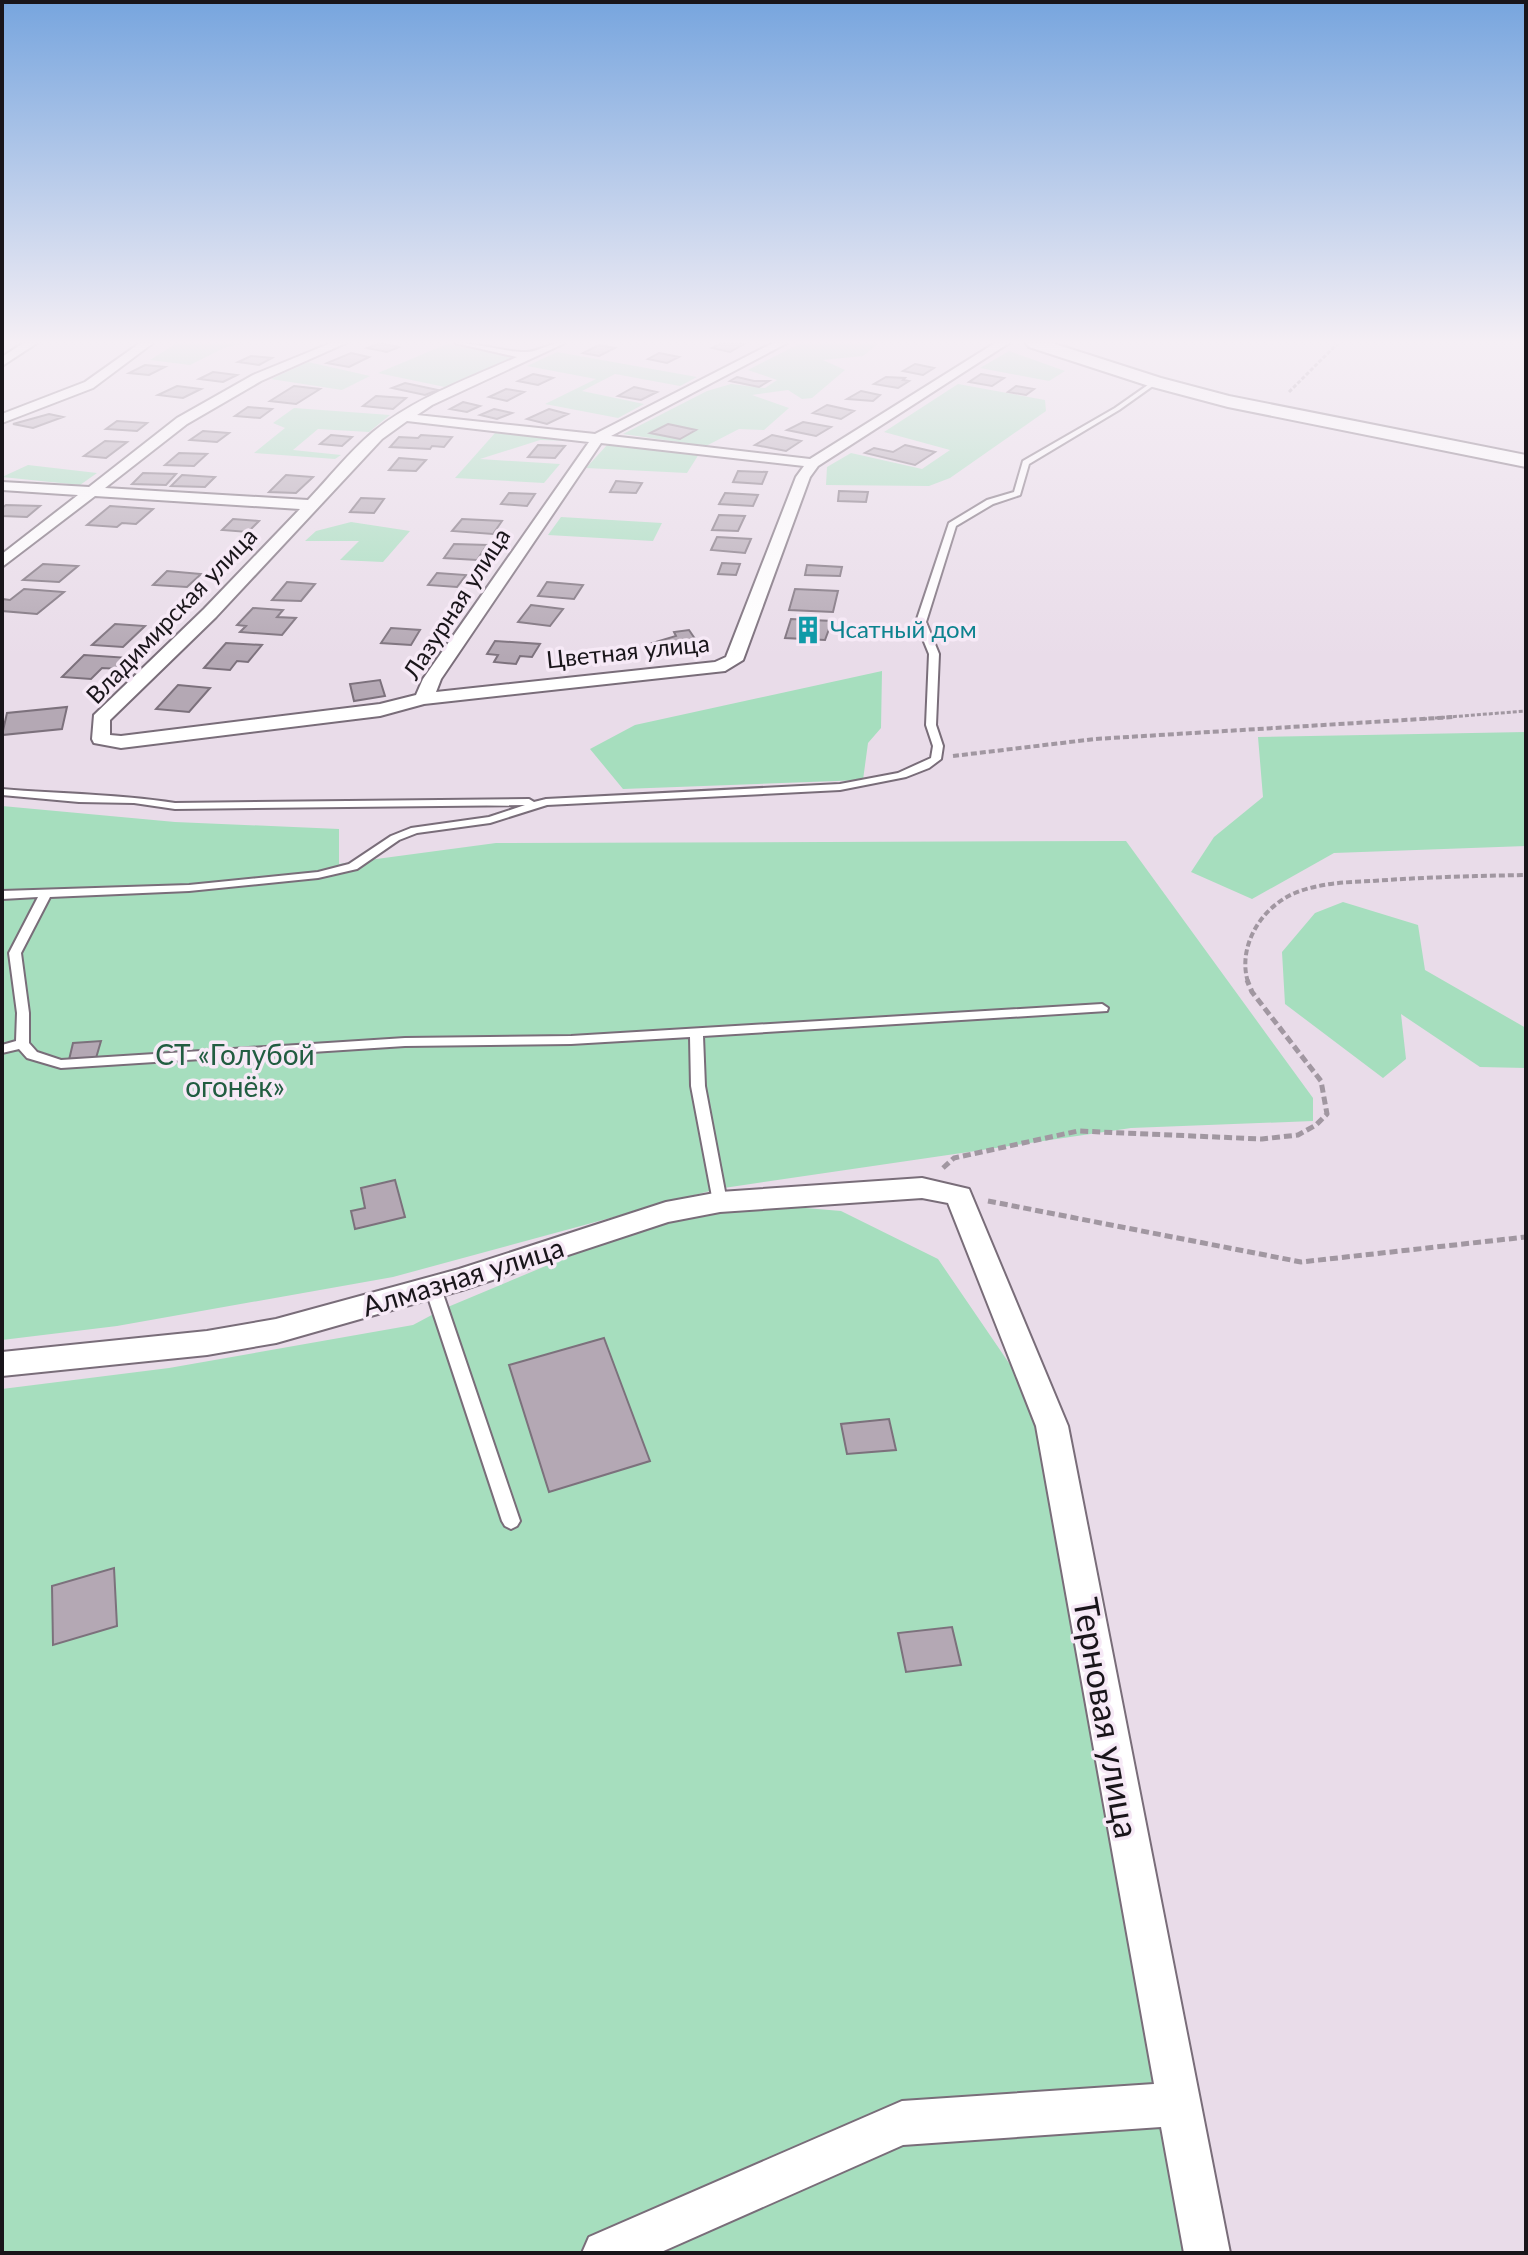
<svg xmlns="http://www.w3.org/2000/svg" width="1528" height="2255" font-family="Lato,sans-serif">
  <rect width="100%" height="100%" fill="#e9dce9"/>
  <path fill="#a6debe" d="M 177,343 L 243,343 L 224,348 L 190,365 L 150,360 Z
    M 801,343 L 879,343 L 863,356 L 823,360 L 845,370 L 812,398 L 802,399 L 788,390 L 752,395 L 789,408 L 764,430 L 739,429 L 706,446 L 623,434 L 707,391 L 731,384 L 765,388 L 777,380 L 748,370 Z
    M 447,344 L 513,357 L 445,387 L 378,373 Z
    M 1009,351 L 1065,371 L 1049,381 L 980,368 Z
    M 557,352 L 697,377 L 680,386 L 615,374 L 582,391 L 644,404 L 618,418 L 545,404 L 596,379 L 527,366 Z
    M 308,362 L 370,376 L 342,390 L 271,379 Z
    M 958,384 L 1045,400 L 1046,411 L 950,478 L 929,486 L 826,485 L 827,467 L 851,453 L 922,469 L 950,450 L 884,432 Z
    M 294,408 L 390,415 L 369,432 L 318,429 L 293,450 L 341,455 L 335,459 L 254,453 L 285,428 L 273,423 Z
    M 495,433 L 574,441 L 540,440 L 480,459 L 560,464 L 544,483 L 455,478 Z
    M 607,445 L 699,454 L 687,473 L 586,468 Z
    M 28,465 L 97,473 L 80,485 L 2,477 Z
    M 561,517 L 662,523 L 653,541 L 548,535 Z
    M 351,522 L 410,531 L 383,562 L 340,560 L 359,541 L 305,541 L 316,531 Z
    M 882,671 L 881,728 L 868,743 L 863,780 L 623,789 L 590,749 L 635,725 Z
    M 1526,732 L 1526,846 L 1334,853 L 1252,899 L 1191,872 L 1214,837 L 1263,797 L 1258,737 Z
    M 2,806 L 175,822 L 339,829 L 339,864 L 496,843 L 1126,841 L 1313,1098 L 1313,1121 L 1131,1128 L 717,1189 L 393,1277 L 117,1326 L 2,1340 Z
    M 1343,902 L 1418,925 L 1425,970 L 1526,1028 L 1526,1068 L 1480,1067 L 1401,1014 L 1406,1059 L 1383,1078 L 1285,1004 L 1282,952 L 1315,913 Z
    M 770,1205 L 841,1211 L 938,1259 L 1052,1426 L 1207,2253 L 2,2253 L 2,1389 L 169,1368 L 413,1325 L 443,1309 L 622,1234 L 699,1213 Z"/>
  <path fill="#b4a8b4" stroke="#7c717c" stroke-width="2" d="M 380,343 L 399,347 L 387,352 L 367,348 Z
    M 722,343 L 735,343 L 744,344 L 730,352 L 712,348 Z
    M 599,345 L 615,348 L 599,356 L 583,353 Z
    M 351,353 L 369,357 L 349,367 L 327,363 Z
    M 659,353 L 679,357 L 667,363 L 648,359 Z
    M 251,356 L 272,358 L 259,365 L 238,362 Z
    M 915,364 L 934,368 L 923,375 L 903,371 Z
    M 145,365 L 165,367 L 149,375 L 129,373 Z
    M 213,372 L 237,375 L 223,382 L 199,379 Z
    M 533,374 L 553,378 L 538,385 L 518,381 Z
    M 981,374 L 1004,378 L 992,386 L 969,382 Z
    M 737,377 L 754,381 L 769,381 L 759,387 L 730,381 Z
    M 886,377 L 905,378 L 903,380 L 909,381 L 898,388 L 874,384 Z
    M 405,383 L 438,390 L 425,395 L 392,388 Z
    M 177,386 L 201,389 L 183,398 L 158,395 Z
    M 294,386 L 320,389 L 296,404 L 270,401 Z
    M 1016,386 L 1034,389 L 1026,395 L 1008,392 Z
    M 634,387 L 657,392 L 641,400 L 618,396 Z
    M 506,389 L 524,392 L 507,401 L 489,397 Z
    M 861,391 L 880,395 L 873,401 L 847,399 Z
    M 376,396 L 406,398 L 393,409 L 363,406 Z
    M 463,402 L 480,406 L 467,412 L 450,409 Z
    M 827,405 L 854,411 L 841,419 L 813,413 Z
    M 248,407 L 272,409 L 260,418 L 235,416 Z
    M 494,409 L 512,413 L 497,419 L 480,415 Z
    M 549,409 L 568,414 L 547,424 L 527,419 Z
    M 49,414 L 63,417 L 33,428 L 13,424 Z
    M 117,421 L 147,423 L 137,431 L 106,429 Z
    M 803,422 L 831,427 L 816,436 L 787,430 Z
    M 668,424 L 696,430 L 680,439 L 650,433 Z
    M 203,431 L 229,433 L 217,442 L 190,440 Z
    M 331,435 L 352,437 L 342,446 L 320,444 Z
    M 421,435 L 452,437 L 444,447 L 432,446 L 430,449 L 390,447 L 399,437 L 418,438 Z
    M 772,435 L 801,441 L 786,451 L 755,445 Z
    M 105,441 L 127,442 L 106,458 L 84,456 Z
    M 538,445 L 565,446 L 555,458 L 528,457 Z
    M 905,445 L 935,452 L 915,465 L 865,453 L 874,448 L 893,452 Z
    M 179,453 L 207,454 L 194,466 L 165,465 Z
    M 399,458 L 426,460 L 416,471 L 389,470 Z
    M 738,471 L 767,472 L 762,484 L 733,482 Z
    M 143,473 L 176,474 L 166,485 L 132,484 Z
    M 182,475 L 215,477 L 205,487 L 171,486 Z
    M 286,475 L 313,477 L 296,493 L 269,492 Z
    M 616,481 L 642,483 L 636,493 L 610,492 Z
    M 839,491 L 868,492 L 866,502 L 838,501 Z
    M 509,493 L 535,494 L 527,506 L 501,504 Z
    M 725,493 L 758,495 L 753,506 L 719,504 Z
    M 361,498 L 384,499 L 374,513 L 350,512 Z
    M 6,505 L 40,506 L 27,517 L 2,516 L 2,508 Z
    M 110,506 L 153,509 L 136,524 L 122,523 L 117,527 L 87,525 Z
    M 719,515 L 745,516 L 738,531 L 712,530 Z
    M 233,519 L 259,521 L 248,532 L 222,530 Z
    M 462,519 L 502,521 L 493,534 L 452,531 Z
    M 717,537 L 751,539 L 745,553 L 711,550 Z
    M 454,544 L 487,545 L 477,560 L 444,558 Z
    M 722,563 L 740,564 L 736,575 L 718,574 Z
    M 43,564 L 78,566 L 59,582 L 23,580 Z
    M 807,565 L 842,567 L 840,576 L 805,575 Z
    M 167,571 L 201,574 L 187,587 L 153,585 Z
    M 437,573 L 466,575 L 457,587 L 428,585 Z
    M 287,582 L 315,584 L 301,601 L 272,600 Z
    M 547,582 L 583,585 L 574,599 L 538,596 Z
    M 24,589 L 64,592 L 37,614 L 2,611 L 2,599 L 10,600 Z
    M 795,589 L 838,591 L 833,612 L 789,610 Z
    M 531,605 L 563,609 L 550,626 L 518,622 Z
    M 253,608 L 283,610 L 277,617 L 296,618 L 282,635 L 240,632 L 246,626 L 237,625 Z
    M 791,619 L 832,621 L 825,640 L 785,638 Z
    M 115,624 L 145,626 L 123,647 L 92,645 Z
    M 391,628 L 420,630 L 411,645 L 381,643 Z
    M 689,630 L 704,652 L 691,654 L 688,649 L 658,653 L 652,643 L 676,636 L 674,632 Z
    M 495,641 L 540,644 L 532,657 L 520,656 L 516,664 L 494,662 L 498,655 L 487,654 Z
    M 226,643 L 262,645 L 248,662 L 237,661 L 230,670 L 204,668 Z
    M 84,655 L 130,658 L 120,669 L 102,668 L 91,679 L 62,677 Z
    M 380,680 L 385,696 L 354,701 L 350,684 Z
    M 178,685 L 210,688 L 189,712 L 156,709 Z
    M 67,707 L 62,729 L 2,735 L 7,713 Z
    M 101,1041 L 96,1058 L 69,1060 L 73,1043 Z
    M 395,1180 L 405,1217 L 355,1229 L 351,1211 L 365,1208 L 361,1188 Z
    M 604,1338 L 650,1461 L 549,1492 L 509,1365 Z
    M 889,1419 L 896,1450 L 847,1454 L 841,1424 Z
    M 114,1568 L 117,1626 L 53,1645 L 52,1586 Z
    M 952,1627 L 961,1665 L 906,1672 L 898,1633 Z"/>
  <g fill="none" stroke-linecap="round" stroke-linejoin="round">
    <defs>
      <path id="lane" d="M 1155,380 L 1157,383 L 1119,410 L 1029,464 L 1020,495 L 993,504 L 956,526 L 926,622 L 939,654 L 936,725 L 943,746 L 941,759 L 929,768 L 906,777 L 840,790 L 547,805 L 490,823 L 417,833 L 399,840 L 357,869 L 318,878 L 189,891 L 50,897 L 21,953 L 29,1013 L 29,1043 L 37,1052 L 61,1060 L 405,1038 L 571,1036 L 1102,1004 L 1108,1008 L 1107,1011 L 703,1036 L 705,1086 L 727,1202 L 725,1206 L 715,1206 L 713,1202 L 691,1086 L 690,1037 L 571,1044 L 405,1046 L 61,1068 L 27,1058 L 19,1049 L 2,1053 L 2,1045 L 16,1041 L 17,1013 L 9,953 L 38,897 L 2,899 L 2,891 L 189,885 L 318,872 L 349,864 L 391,836 L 411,828 L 489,817 L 525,805 L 175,809 L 134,803 L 79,802 L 2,795 L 2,789 C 60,794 118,794 175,803 L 529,799 L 534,802 L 546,799 L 840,784 L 898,773 L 931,758 L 933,746 L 926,725 L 929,654 L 916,622 L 949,523 L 987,500 L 1014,492 L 1023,461 L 1115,408 Z
        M 433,1282 L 439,1284 L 441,1288 L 520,1521 L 517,1526 L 511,1529 L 505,1526 L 502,1521 L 425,1288 L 427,1284 Z"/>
      <path id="street" d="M 23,343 L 37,343 L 2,366 L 2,357 Z
        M 140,343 L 153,343 L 93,388 L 2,423 L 2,414 L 85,382 Z
        M 331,343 L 346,343 L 261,381 L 187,424 L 105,488 L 308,500 C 329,478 349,452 373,432 C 415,398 468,379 517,357 L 455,343 C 478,343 509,353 527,352 C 541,351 550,342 565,343 L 432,405 L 417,415 L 595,434 L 773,343 L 787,343 L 611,436 L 810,459 L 995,343 L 1009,343 L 818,466 L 810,477 L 743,660 L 725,671 L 424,704 L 380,716 L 121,748 L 94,743 L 92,739 L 94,715 L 204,609 L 300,509 L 95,496 L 2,567 L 2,554 L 78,495 L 2,490 L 2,482 L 89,487 L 177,418 L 253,375 ZM 407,421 L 589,442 L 423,679 L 416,695 L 380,704 L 121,736 L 110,735 L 110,720 L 216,617 L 382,439 ZM 601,443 L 804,466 L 796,477 L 726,657 L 715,662 L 436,692 L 441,679 Z
        M 922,1178 L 969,1189 L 1068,1426 L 1230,2253 L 1184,2253 L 1161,2127 L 903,2145 L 659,2253 L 582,2253 L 589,2237 L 902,2101 L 1154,2084 L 1036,1426 L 948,1203 L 922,1198 L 720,1212 L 668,1222 L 462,1290 L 276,1343 L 207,1355 L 2,1376 L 2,1352 L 207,1331 L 276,1319 L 459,1269 L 666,1202 L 720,1192 Z"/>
      <path id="secondary" d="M 1026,343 L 1052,343 L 1161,378 L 1229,396 L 1526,455 L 1526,467 L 1228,407 L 1149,386 L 1029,347 Z"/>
    </defs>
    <use href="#lane" stroke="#796d79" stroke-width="4"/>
    <use href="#street" stroke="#796d79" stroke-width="4"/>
    <use href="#secondary" stroke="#796d79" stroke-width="4"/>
    <path stroke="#a197a1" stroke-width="3" stroke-dasharray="4 2" stroke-linecap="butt" d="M 1289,392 L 1338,343
      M 1423,719 L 1526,711"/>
    <path stroke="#a197a1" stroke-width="4" stroke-dasharray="6 3" stroke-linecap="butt" d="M 953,756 L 1095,739 L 1454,717
      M 1248,982 C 1237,947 1261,907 1295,893 C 1319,883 1347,882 1373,881 C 1424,877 1475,876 1526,875"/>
    <path stroke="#a197a1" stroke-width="5" stroke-dasharray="8 4" stroke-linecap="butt" d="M 943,1168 L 954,1158 L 1078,1131 L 1262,1139 L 1298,1135 L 1316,1125 L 1327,1114 L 1321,1081 L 1252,992 L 1247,980
      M 988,1201 L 1301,1262 L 1526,1237"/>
    <use href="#lane" fill="#fff" fill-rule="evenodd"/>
    <use href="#street" fill="#fff" fill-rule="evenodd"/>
    <use href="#secondary" fill="#fff" fill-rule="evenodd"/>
  </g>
  <linearGradient id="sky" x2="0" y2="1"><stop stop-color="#77a5de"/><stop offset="0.52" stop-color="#f5eff5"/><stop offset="1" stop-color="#f5eff5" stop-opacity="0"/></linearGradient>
  <rect width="1528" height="658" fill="url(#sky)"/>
  <defs>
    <symbol id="building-bare" viewBox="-9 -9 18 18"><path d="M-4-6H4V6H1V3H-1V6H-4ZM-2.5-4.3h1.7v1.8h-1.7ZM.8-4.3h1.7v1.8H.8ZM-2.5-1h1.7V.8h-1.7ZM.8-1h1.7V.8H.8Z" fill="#0f9aa8" stroke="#f6e9f6" stroke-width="2.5" paint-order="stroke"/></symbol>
  </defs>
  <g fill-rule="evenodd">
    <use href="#building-bare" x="788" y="610" width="40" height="40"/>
  </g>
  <g text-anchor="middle" stroke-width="7" stroke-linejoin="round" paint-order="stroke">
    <g font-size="24" fill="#19151a" stroke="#f6e9f6">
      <text transform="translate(457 604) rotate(-57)" y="8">Лазурная улица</text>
      <text transform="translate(172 616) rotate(-46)" y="8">Владимирская улица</text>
      <text transform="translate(628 652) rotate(-6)" y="8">Цветная улица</text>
    </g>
    <g font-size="24" fill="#0d838f" stroke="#f6e9f6" text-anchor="start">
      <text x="830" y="638">Чсатный дом</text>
    </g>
    <g font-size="28" fill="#215d41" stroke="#f6e9f6">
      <text x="235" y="1065">СТ «Голубой<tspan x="235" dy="32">огонёк»</tspan></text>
    </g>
    <g font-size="28" fill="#19151a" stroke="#f6e9f6">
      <text transform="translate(463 1277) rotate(-17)" y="10">Алмазная улица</text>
    </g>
    <g font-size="34" fill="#19151a" stroke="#f6e9f6">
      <text transform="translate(1106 1718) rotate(80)" y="12">Терновая улица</text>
    </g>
  </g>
  <rect width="1528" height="2255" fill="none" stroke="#19151a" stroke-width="8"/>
</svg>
